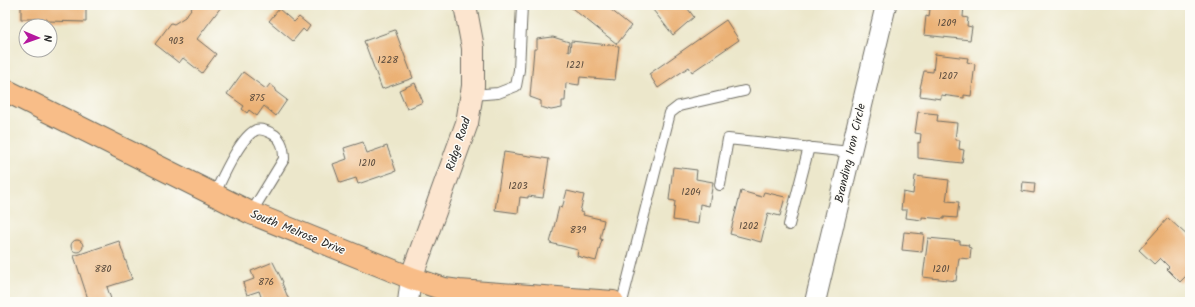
<svg xmlns="http://www.w3.org/2000/svg" width="1195" height="307" font-family="Kalam,sans-serif">
  <rect width="100%" height="100%" fill="#fdfcf7"/>
  <filter id="ink" filterUnits="userSpaceOnUse"><feTurbulence type="fractalNoise" baseFrequency=".025" numOctaves="2"/><feDisplacementMap in="SourceGraphic" scale="8" xChannelSelector="R" yChannelSelector="G"/><feConvolveMatrix kernelMatrix="1 2 1 2 8 2 1 2 1" color-interpolation-filters="sRGB"/></filter>
  <filter id="wash" filterUnits="userSpaceOnUse"><feTurbulence type="fractalNoise" baseFrequency=".012" numOctaves="4" result="noise"/><feDisplacementMap in="SourceGraphic" scale="16" xChannelSelector="R" yChannelSelector="G"/><feGaussianBlur stdDeviation="0.9" result="paint"/><feColorMatrix in="noise" values="0 0 0 0 0 0 0 0 0 0 0 0 0 0 0 0 0 1.4 0 .05"/><feComposite in="paint" operator="in"/></filter>
  <g filter="url(#wash)">
    <rect width="100%" height="100%" fill="#ece7cb"/>
    <g id="blocks">
      <path fill="#ebb175" d="M 21,5 L 86,5 L 86,22 L 47,21 L 47,19 L 21,19 Z
        M 194,5 L 219,5 L 221,7 L 197,39 L 216,54 L 202,73 L 183,58 L 179,63 L 155,44 L 171,23 L 174,24 L 185,17 Z
        M 568,5 L 605,5 L 631,26 L 617,44 Z
        M 649,5 L 685,5 L 694,17 L 673,35 Z
        M 924,5 L 964,5 L 963,17 L 968,18 L 967,26 L 972,27 L 970,40 L 924,35 L 926,16 L 929,17 L 930,9 L 924,9 Z
        M 279,9 L 294,22 L 299,17 L 310,26 L 306,32 L 303,29 L 293,41 L 269,21 Z
        M 726,20 L 739,40 L 692,72 L 689,67 L 658,88 L 649,74 Z
        M 395,30 L 413,78 L 382,89 L 364,41 Z
        M 553,37 L 569,42 L 568,51 L 570,52 L 571,41 L 619,46 L 615,80 L 580,77 L 579,85 L 566,83 L 565,101 L 562,101 L 562,108 L 551,110 L 541,107 L 541,101 L 530,97 L 534,49 L 537,49 L 537,39 Z
        M 935,54 L 968,58 L 967,62 L 975,64 L 971,96 L 964,95 L 964,98 L 941,95 L 941,99 L 920,96 L 921,88 L 920,88 L 924,71 L 933,72 Z
        M 243,72 L 266,89 L 270,84 L 276,89 L 275,91 L 287,100 L 276,116 L 264,106 L 257,116 L 249,110 L 247,113 L 242,109 L 244,106 L 227,94 Z
        M 415,83 L 423,102 L 407,109 L 399,90 Z
        M 918,112 L 938,114 L 937,121 L 957,123 L 955,140 L 960,140 L 959,149 L 964,150 L 962,163 L 918,158 L 918,142 L 920,143 L 921,134 L 915,133 Z
        M 363,142 L 367,153 L 387,146 L 396,171 L 358,184 L 356,178 L 340,183 L 333,164 L 347,159 L 344,148 Z
        M 504,152 L 549,159 L 543,198 L 528,196 L 528,198 L 520,197 L 518,213 L 495,210 Z
        M 673,167 L 697,170 L 696,179 L 713,182 L 709,206 L 700,204 L 698,224 L 673,220 L 675,201 L 669,200 Z
        M 915,176 L 949,180 L 946,201 L 959,202 L 957,218 L 944,217 L 944,219 L 922,217 L 922,220 L 906,218 L 907,210 L 901,210 L 903,192 L 913,194 Z
        M 1023,182 L 1035,183 L 1034,193 L 1022,191 Z
        M 567,191 L 584,195 L 580,212 L 584,213 L 583,215 L 604,220 L 600,239 L 602,239 L 596,261 L 577,256 L 578,250 L 550,243 L 559,207 L 562,208 Z
        M 741,191 L 762,197 L 764,192 L 785,197 L 780,216 L 768,213 L 761,242 L 730,234 Z
        M 1168,218 L 1190,238 L 1190,272 L 1180,282 L 1167,269 L 1169,267 L 1160,258 L 1154,264 L 1139,250 Z
        M 904,232 L 924,234 L 922,252 L 902,250 Z
        M 928,238 L 960,241 L 960,244 L 969,245 L 968,247 L 971,248 L 970,259 L 959,258 L 956,281 L 923,277 Z
        M71 246a6 6 0 1 1 12 0a6 6 0 1 1-12 0Z
        M 119,241 L 132,279 L 107,287 L 112,302 L 89,302 L 74,256 Z
        M 273,262 L 283,282 L 282,283 L 289,300 L 285,302 L 263,302 L 259,291 L 247,295 L 243,283 L 254,279 L 251,271 Z"/>
    </g>
  </g>
  <g filter="url(#ink)">
    <use href="#blocks" fill-opacity="0" stroke="#6f6d63" stroke-width="1"/>
    <g fill="none" stroke-linecap="round" stroke-linejoin="round">
      <defs>
        <path id="lane" d="M 472,95 L 498,93 L 516,86 L 519,70 L 522,5
          M 720,185 L 728,139 L 850,152
          M 214,195 C 222,179 240,137 256,130 C 261,128 267,131 271,133 C 282,138 284,148 284,159 L 251,213
          M 789,225 L 809,147
          M 622,302 L 670,113 L 679,106 L 744,91"/>
        <path id="street" d="M 408,302 L 411,278
          M 815,302 L 886,5"/>
        <path id="secondary" d="M 411,278 L 467,123 L 473,86 L 473,48 L 465,5"/>
        <path id="primary" d="M 5,90 L 251,213 L 411,278 L 444,289 L 459,291 L 613,302"/>
      </defs>
      <use href="#lane" stroke="#6f6d63" stroke-width="12"/>
      <use href="#street" stroke="#6f6d63" stroke-width="22"/>
      <use href="#secondary" stroke="#6f6d63" stroke-width="24"/>
      <use href="#primary" stroke="#6f6d63" stroke-width="24"/>
      <use href="#lane" stroke="#fff" stroke-width="10"/>
      <use href="#street" stroke="#fff" stroke-width="20"/>
      <use href="#secondary" stroke="#fce5cf" stroke-width="22"/>
      <use href="#primary" stroke="#f8bd88" stroke-width="22"/>
    </g>
  </g>
  <g text-anchor="middle" stroke-width="3" stroke-linejoin="round" paint-order="stroke">
    <g font-size="10" fill="#5b4c3e">
      <text x="947" y="26">1209</text>
      <text x="176" y="44">903</text>
      <text x="388" y="63">1228</text>
      <text x="575" y="68">1221</text>
      <text x="948" y="79">1207</text>
      <text x="257" y="101">875</text>
      <text x="367" y="166">1210</text>
      <text x="518" y="189">1203</text>
      <text x="691" y="195">1204</text>
      <text x="749" y="229">1202</text>
      <text x="578" y="233">839</text>
      <text x="103" y="272">880</text>
      <text x="941" y="272">1201</text>
      <text x="266" y="285">876</text>
    </g>
    <g font-size="12" fill="#2b2b2b" stroke="#fdfcf7">
      <text transform="translate(458 144) rotate(-72)" y="4">Ridge Road</text>
      <text transform="translate(850 153) rotate(-77)" y="4">Branding Iron Circle</text>
      <text transform="translate(298 232) rotate(22)" y="4">South Melrose Drive</text>
    </g>
  </g>
  <rect width="1195" height="307" fill="none" stroke="#fdfcf7" stroke-width="20"/>
  <g transform="translate(38 38) rotate(92)"><circle r="19" fill="#fdfcf7" stroke="#a9a8a5"/>
  <path d="M0-3L7 15L0 10L-7 15Z" fill="#b5179e"/>
  <text y="-6" font-size="11" font-weight="bold" text-anchor="middle" fill="#2b2b2b">N</text>
  </g>
</svg>
